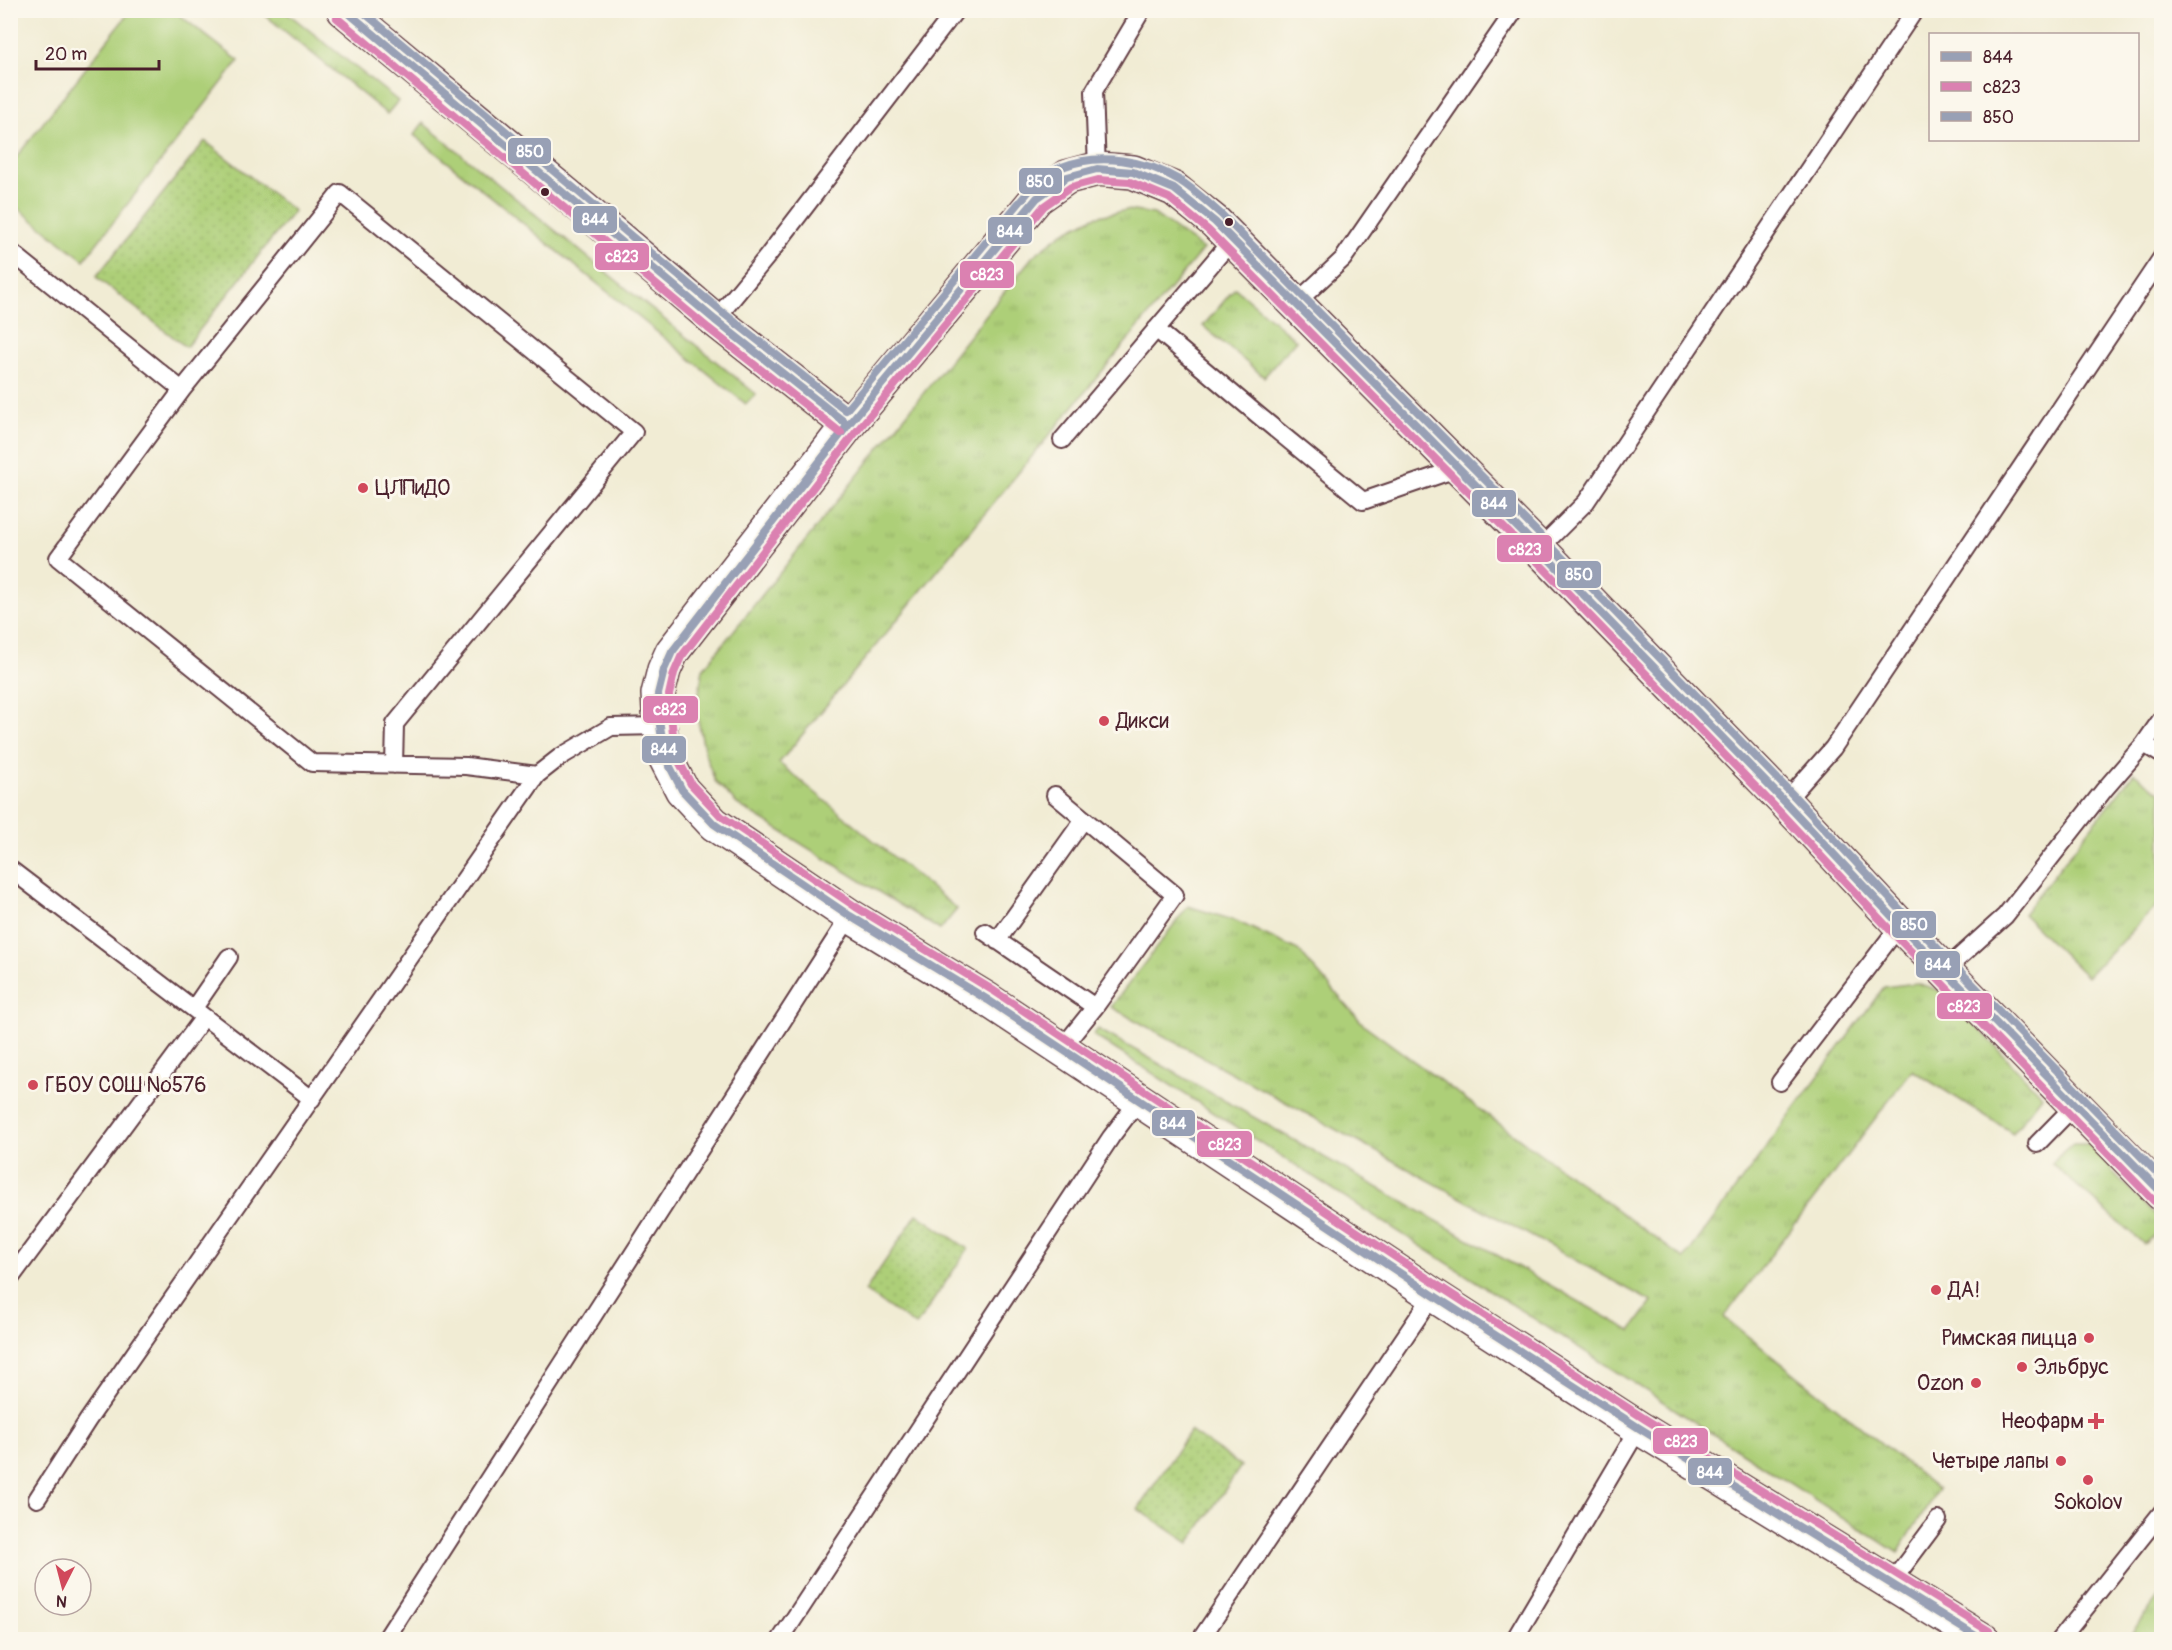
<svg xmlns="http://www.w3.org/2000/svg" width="2172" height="1650" font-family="Pangolin,sans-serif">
  <defs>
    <pattern id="grass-tufts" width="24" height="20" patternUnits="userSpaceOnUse" patternTransform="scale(1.5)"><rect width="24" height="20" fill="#adcf78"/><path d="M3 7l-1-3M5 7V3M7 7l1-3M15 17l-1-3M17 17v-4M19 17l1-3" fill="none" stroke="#96b168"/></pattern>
    <pattern id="park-dots" width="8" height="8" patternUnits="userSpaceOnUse" patternTransform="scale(1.5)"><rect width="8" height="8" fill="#adcf78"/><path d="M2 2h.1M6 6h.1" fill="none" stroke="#96b168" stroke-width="1.8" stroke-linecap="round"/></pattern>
  </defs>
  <rect width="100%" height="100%" fill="#fbf7ec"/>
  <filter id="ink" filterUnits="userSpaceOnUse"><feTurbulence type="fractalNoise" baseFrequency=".0167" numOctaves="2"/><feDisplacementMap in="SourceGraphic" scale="12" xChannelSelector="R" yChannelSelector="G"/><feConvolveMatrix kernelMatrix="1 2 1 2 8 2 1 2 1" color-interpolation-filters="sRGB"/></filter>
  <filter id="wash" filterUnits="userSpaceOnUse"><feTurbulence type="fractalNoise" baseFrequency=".008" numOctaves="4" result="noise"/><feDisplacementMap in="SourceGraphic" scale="24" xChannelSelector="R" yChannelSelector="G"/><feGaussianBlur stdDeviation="1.35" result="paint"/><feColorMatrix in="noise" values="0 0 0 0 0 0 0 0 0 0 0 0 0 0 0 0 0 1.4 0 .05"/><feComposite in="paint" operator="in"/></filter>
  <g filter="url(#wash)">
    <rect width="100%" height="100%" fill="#f1ecd4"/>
    <path fill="url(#grass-tufts)" stroke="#7c7752" stroke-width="1.5" d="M 260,11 L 285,11 L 398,101 L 387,114 Z
      M 423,123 L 756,394 L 746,404 L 414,135 Z
      M 1127,210 L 1154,214 L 1203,249 L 779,763 L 957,909 L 940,930 L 737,804 L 715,781 L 705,754 L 696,710 L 703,669 L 1033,256 L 1063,233 L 1094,217 Z
      M 1235,288 L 1296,340 L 1264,377 L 1203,326 Z
      M 2134,773 L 2161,793 L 2161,901 L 2087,977 L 2023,914 Z
      M 1188,906 L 1236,921 L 1298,950 L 1363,1024 L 1684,1259 L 1884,987 L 1917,983 L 1946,993 L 2042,1096 L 2013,1133 L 1912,1070 L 1724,1317 L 1938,1489 L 1898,1553 L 1093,1035 L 1098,1029 L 1631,1331 L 1652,1302 L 1111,1007 Z
      M 2073,1144 L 2105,1144 L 2120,1160 L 2111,1170 L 2161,1221 L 2161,1229 L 2144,1244 L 2051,1163 Z
      M 2161,1594 L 2161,1639 L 2127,1639 Z"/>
    <path fill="url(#park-dots)" stroke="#7c7752" stroke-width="1.5" d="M 205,141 L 294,211 L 186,347 L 96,277 Z
      M 917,1214 L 968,1249 L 916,1326 L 865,1291 Z
      M 1190,1431 L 1241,1466 L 1189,1543 L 1138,1509 Z"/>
    <path fill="#adcf78" stroke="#7c7752" stroke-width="1.5" d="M 131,10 L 174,11 L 239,61 L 84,260 L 11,203 L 11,164 Z"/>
  </g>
  <g filter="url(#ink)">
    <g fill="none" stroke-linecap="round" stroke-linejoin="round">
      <defs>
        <path id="lane" d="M 1097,169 L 1094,91 L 1142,10
          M 10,251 L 182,390 L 58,558 L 312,763 L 466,766 L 537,775
          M 1296,303 L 1343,259 L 1515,10
          M 715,320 L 766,258 L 956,10
          M 1156,329 L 1258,415 L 1363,501 L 1459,468
          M 182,390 L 340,193 L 634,432 L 395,724 L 394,765
          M 1062,440 L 1232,240
          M 1539,549 L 1586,502 L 1915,10
          M 2144,744 L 2162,755
          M 1055,795 L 1175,895 L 1095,1007 L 1062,1048
          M 1785,802 L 1833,748 L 2162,257
          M 10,869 L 312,1099
          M 985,932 L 1095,1007
          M 997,941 L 1084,819
          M 1944,971 L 2005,916 L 2104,790 L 2144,744 L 2162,718
          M 194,1008 L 229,957
          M 1780,1082 L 1900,925
          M 2037,1144 L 2075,1105
          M 10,1279 L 204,1017
          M 37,1499 L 88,1420 L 537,775 L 560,757 L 611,727 L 660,726
          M 1891,1583 L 1938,1520
          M 385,1640 L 850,916
          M 780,1640 L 1111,1137 L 1139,1100
          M 1200,1640 L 1433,1295
          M 1514,1640 L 1639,1428
          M 2060,1640 L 2162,1512"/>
        <path id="street" d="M 344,10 L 584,209 L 715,320 L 848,425
          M 1983,1640 L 1639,1428 L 1433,1295 L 988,1000 L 850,916 L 714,824 L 682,790 L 665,757 L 660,726 L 658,694 L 664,670 L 672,652 L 848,425 L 1037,198 L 1067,177 L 1097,169 L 1133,172 L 1174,189 L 1215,222 L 1539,549 L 1785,802 L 1900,925 L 2162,1194"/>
      </defs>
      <use href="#lane" stroke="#633e44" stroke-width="20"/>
      <use href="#street" stroke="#633e44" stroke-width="36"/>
      <use href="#lane" stroke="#fff" stroke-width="16"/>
      <use href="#street" stroke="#fff" stroke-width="33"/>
      <defs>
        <path id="bus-1" d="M 345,10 L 715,320 L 848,425
          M 1982,1640 L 1639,1428 L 1433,1295 L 988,1000 L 850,916 L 714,824 L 682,790 L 665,757 L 660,726 L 658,694 L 664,670 L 672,652 L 848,425 L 1037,198 L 1067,177 L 1097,169 L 1133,172 L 1174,189 L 1215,222 L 1539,549 L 1785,802 L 1900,925 L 2162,1193"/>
        <path id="bus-2" d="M 337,18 L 708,328 L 841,433
          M 1989,1631 L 1645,1419 L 1439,1286 L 994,991 L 856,907 L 721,816 L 691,784 L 675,754 L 669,695 L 674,673 L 681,657 L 856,432 L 1044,206 L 1071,187 L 1098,180 L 1130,182 L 1169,198 L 1208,230 L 1532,556 L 1777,809 L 1892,932 L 2154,1201"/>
        <path id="bus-3" d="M 361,10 L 722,312 L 846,410 L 1029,191 C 1039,182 1050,172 1062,167 C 1099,152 1146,160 1179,180 C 1195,190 1208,203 1222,215 L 1547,542 L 1793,795 L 1908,918 L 2162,1178"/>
      </defs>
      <use href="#bus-1" stroke="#fbf7ec" stroke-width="12"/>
      <use href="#bus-2" stroke="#fbf7ec" stroke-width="12"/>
      <use href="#bus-3" stroke="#fbf7ec" stroke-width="12"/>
      <use href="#bus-1" stroke="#98a0b5" stroke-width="8"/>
      <use href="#bus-2" stroke="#db81b1" stroke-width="8"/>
      <use href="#bus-3" stroke="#98a0b5" stroke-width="8"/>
    </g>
  </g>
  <g fill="#4a1f2b" stroke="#fbf7ec" stroke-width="2">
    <circle cx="545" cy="192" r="5"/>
    <circle cx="1229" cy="222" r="5"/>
  </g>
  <g fill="#d1495b" stroke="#fbf7ec" stroke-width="2">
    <circle cx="363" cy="488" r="6"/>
    <circle cx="1104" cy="721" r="6"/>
    <circle cx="33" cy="1085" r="6"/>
    <circle cx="1936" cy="1290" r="6"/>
    <circle cx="2089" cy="1338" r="6"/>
    <circle cx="2022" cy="1367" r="6"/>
    <circle cx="1976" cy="1383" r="6"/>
    <path d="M2093 1412h6v6h6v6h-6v6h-6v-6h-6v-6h6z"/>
    <circle cx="2061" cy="1461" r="6"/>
    <circle cx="2088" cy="1480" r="6"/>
  </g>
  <g text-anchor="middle" stroke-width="6" stroke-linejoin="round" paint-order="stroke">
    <g font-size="21" fill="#4a1f2b" stroke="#fbf7ec" text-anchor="start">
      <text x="375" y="495">ЦЛПиДО</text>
      <text x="1116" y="728">Дикси</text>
      <text x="45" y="1092">ГБОУ СОШ №576</text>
      <text x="1948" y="1297">ДА!</text>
      <text x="2077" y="1345" text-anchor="end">Римская пицца</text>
      <text x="2034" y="1374">Эльбрус</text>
      <text x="1964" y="1390" text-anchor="end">Ozon</text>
      <text x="2084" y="1428" text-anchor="end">Неофарм</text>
      <text x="2049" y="1468" text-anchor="end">Четыре лапы</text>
      <text x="2088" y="1509" text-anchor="middle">Sokolov</text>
    </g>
  </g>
  <g stroke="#fbf7ec" stroke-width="2">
    <rect x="507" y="137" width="45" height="28" rx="6" fill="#98a0b5"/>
    <rect x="1018" y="167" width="45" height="28" rx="6" fill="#98a0b5"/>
    <rect x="572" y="205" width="46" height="29" rx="6" fill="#98a0b5"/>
    <rect x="987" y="216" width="46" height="29" rx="6" fill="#98a0b5"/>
    <rect x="594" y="242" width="56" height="29" rx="6" fill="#db81b1"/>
    <rect x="959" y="260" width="56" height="29" rx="6" fill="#db81b1"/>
    <rect x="1471" y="489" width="46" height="29" rx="6" fill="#98a0b5"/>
    <rect x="1496" y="534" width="57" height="29" rx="6" fill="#db81b1"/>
    <rect x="1556" y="560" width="46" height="29" rx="6" fill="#98a0b5"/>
    <rect x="642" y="695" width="57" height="29" rx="6" fill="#db81b1"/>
    <rect x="641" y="735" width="46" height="29" rx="6" fill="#98a0b5"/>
    <rect x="1891" y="910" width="46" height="29" rx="6" fill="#98a0b5"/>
    <rect x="1915" y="950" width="46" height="29" rx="6" fill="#98a0b5"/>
    <rect x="1936" y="992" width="57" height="28" rx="6" fill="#db81b1"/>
    <rect x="1151" y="1109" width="45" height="28" rx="6" fill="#98a0b5"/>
    <rect x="1196" y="1130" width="57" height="28" rx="6" fill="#db81b1"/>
    <rect x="1652" y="1427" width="57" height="28" rx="6" fill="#db81b1"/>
    <rect x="1687" y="1457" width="46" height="29" rx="6" fill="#98a0b5"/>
  </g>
  <g font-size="16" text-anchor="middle" font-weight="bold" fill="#fff">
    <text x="530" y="157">850</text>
    <text x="1040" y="187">850</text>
    <text x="595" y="225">844</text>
    <text x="1010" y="237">844</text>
    <text x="622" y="262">с823</text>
    <text x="987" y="280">с823</text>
    <text x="1494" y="509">844</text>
    <text x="1525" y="555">с823</text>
    <text x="1579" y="580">850</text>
    <text x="670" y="715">с823</text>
    <text x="664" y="755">844</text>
    <text x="1914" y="930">850</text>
    <text x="1938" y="970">844</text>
    <text x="1964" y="1012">с823</text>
    <text x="1173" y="1129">844</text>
    <text x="1225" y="1150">с823</text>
    <text x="1681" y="1447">с823</text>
    <text x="1710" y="1478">844</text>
  </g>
  <rect width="2172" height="1650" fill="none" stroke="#fbf7ec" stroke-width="36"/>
  <rect x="1929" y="33" width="210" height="108" fill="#fbf7ec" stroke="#b4a19f" stroke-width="1.5"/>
  <rect x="1941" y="52" width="30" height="9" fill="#98a0b5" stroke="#b4a19f" stroke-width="1.5"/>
  <text x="1983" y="63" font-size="18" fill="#4a1f2b">844</text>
  <rect x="1941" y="82" width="30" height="9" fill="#db81b1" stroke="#b4a19f" stroke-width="1.5"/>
  <text x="1983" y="93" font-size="18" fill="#4a1f2b">с823</text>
  <rect x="1941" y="112" width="30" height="9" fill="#98a0b5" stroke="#b4a19f" stroke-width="1.5"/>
  <text x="1983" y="123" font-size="18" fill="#4a1f2b">850</text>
  <g transform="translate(63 1587) rotate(186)"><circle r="28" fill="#fbf7ec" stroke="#b4a19f" stroke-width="1.5"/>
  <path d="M0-4.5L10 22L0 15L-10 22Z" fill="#d1495b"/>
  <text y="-9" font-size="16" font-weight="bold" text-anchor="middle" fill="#4a1f2b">N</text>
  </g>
  <path d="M36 60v9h123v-9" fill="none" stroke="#4a1f2b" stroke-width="3"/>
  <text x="45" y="60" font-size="18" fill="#4a1f2b" stroke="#fbf7ec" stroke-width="4.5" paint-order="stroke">20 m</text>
</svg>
